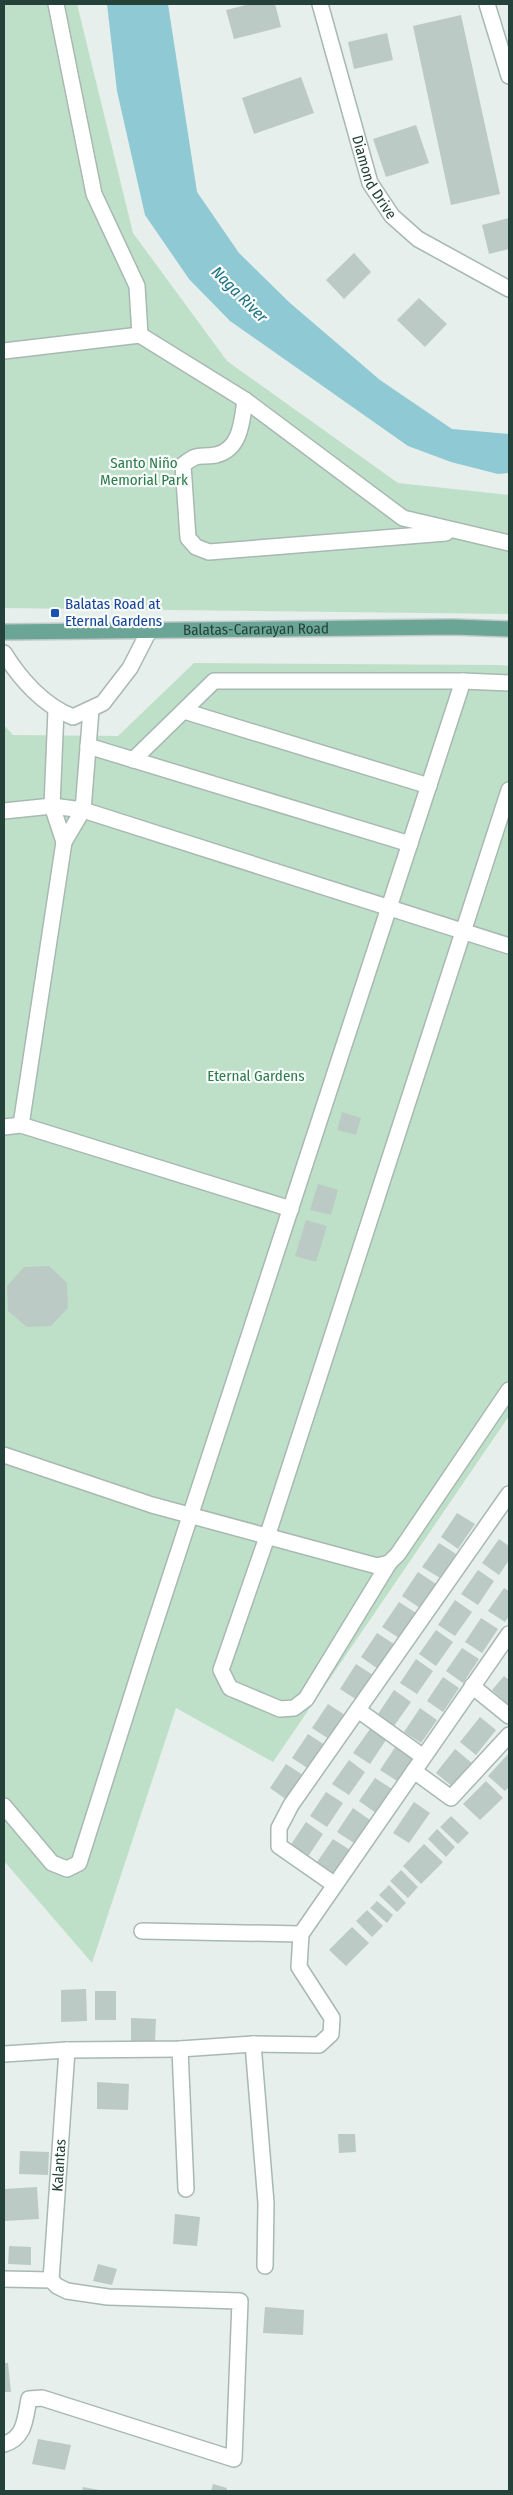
<svg xmlns="http://www.w3.org/2000/svg" width="513" height="2495" font-family="'Fira Sans Condensed',sans-serif">
  <rect width="100%" height="100%" fill="#e6efeb"/>
  <path fill="#bfe0c8" d="M 4,4 L 77,4 L 133,233 L 227,361 L 398,483 L 509,495 L 509,614 L 4,608 Z
    M 194,663 L 500,665 L 509,666 L 509,1416 L 273,1762 L 176,1708 L 92,1963 L 4,1861 L 4,725 L 13,735 L 118,736 Z"/>
  <path fill="#8ec9d4" d="M 107,4 L 168,4 L 197,192 L 239,253 L 290,303 L 380,380 L 452,429 L 509,434 L 509,473 L 498,474 L 451,462 L 408,446 L 230,321 L 189,279 L 145,215 L 117,91 Z"/>
  <path fill="#bbcac4" d="M 250,4 L 275,4 L 281,27 L 234,39 L 226,10 Z
    M 461,15 L 500,194 L 451,205 L 413,26 Z
    M 387,33 L 393,60 L 354,69 L 348,42 Z
    M 301,77 L 314,113 L 254,134 L 242,98 Z
    M 416,125 L 429,163 L 386,177 L 373,139 Z
    M 509,218 L 509,249 L 489,254 L 482,225 Z
    M 354,253 L 371,272 L 344,299 L 326,280 Z
    M 419,298 L 447,324 L 425,347 L 397,320 Z
    M 342,1112 L 361,1118 L 356,1135 L 337,1130 Z
    M 318,1184 L 338,1190 L 331,1215 L 310,1210 Z
    M 306,1220 L 327,1226 L 316,1262 L 295,1256 Z
    M 49,1266 L 67,1283 L 68,1308 L 51,1326 L 27,1327 L 8,1311 L 7,1286 L 24,1267 Z
    M 457,1513 L 475,1524 L 458,1549 L 441,1537 Z
    M 499,1539 L 509,1546 L 509,1560 L 499,1575 L 482,1563 Z
    M 439,1543 L 456,1554 L 440,1578 L 422,1567 Z
    M 478,1570 L 494,1581 L 478,1605 L 461,1594 Z
    M 418,1572 L 436,1584 L 420,1608 L 402,1596 Z
    M 504,1588 L 509,1591 L 509,1616 L 505,1622 L 488,1611 Z
    M 455,1600 L 472,1612 L 455,1636 L 438,1625 Z
    M 399,1602 L 416,1613 L 399,1638 L 382,1627 Z
    M 481,1618 L 498,1629 L 482,1653 L 465,1642 Z
    M 436,1630 L 453,1642 L 436,1666 L 419,1654 Z
    M 377,1633 L 394,1644 L 378,1669 L 361,1657 Z
    M 462,1648 L 479,1659 L 463,1683 L 446,1671 Z
    M 416,1659 L 433,1671 L 417,1694 L 400,1683 Z
    M 356,1664 L 373,1675 L 357,1700 L 340,1689 Z
    M 504,1676 L 509,1680 L 509,1705 L 492,1690 Z
    M 443,1677 L 459,1688 L 443,1712 L 427,1701 Z
    M 394,1690 L 411,1702 L 394,1726 L 378,1714 Z
    M 328,1704 L 345,1715 L 329,1739 L 312,1728 Z
    M 420,1708 L 437,1720 L 421,1743 L 404,1732 Z
    M 480,1717 L 496,1730 L 476,1755 L 460,1742 Z
    M 370,1729 L 386,1740 L 370,1764 L 353,1753 Z
    M 308,1734 L 325,1745 L 309,1769 L 292,1758 Z
    M 396,1746 L 413,1758 L 397,1781 L 380,1770 Z
    M 455,1749 L 473,1764 L 454,1788 L 436,1773 Z
    M 509,1753 L 509,1787 L 505,1791 L 488,1776 Z
    M 349,1760 L 365,1772 L 349,1795 L 332,1784 Z
    M 286,1764 L 303,1775 L 287,1800 L 270,1788 Z
    M 375,1778 L 392,1789 L 376,1813 L 359,1801 Z
    M 486,1781 L 503,1798 L 480,1820 L 463,1804 Z
    M 326,1792 L 343,1803 L 327,1827 L 310,1816 Z
    M 414,1802 L 430,1813 L 409,1843 L 393,1833 Z
    M 353,1808 L 370,1820 L 354,1843 L 337,1832 Z
    M 451,1816 L 469,1833 L 458,1844 L 440,1827 Z
    M 306,1822 L 323,1834 L 307,1858 L 290,1846 Z
    M 437,1829 L 455,1847 L 446,1857 L 428,1839 Z
    M 333,1839 L 350,1850 L 334,1874 L 317,1862 Z
    M 424,1844 L 443,1862 L 421,1884 L 403,1866 Z
    M 401,1870 L 418,1887 L 408,1898 L 390,1881 Z
    M 389,1885 L 406,1903 L 397,1912 L 379,1895 Z
    M 377,1901 L 393,1915 L 387,1923 L 370,1908 Z
    M 367,1910 L 383,1926 L 372,1937 L 356,1921 Z
    M 352,1927 L 369,1943 L 346,1966 L 329,1950 Z
    M 86,1989 L 87,2021 L 61,2022 L 61,1990 Z
    M 95,1991 L 116,1991 L 116,2020 L 95,2020 Z
    M 131,2018 L 156,2019 L 155,2042 L 131,2042 Z
    M 97,2082 L 129,2084 L 128,2110 L 97,2109 Z
    M 338,2134 L 355,2134 L 356,2152 L 339,2153 Z
    M 20,2151 L 49,2152 L 48,2175 L 19,2174 Z
    M 37,2187 L 39,2219 L 4,2221 L 4,2189 Z
    M 175,2214 L 200,2217 L 197,2246 L 173,2244 Z
    M 9,2246 L 31,2247 L 31,2265 L 8,2264 Z
    M 98,2264 L 117,2269 L 112,2285 L 93,2281 Z
    M 265,2307 L 304,2310 L 303,2335 L 263,2333 Z
    M 4,2363 L 8,2363 L 11,2392 L 4,2392 Z
    M 38,2439 L 71,2445 L 65,2470 L 32,2464 Z
    M 213,2484 L 227,2488 L 226,2491 L 211,2491 Z
    M 83,2487 L 99,2490 L 98,2491 L 82,2491 Z"/>
  <g fill="none" stroke-linecap="round" stroke-linejoin="round">
    <defs>
      <g id="minor">
        <path d="M 56,4 L 94,194 L 137,286 L 140,335"/>
        <path id="s1" d="M 320,4 L 370,183 L 392,216 L 418,239 L 509,289"/>
        <path d="M 487,4 L 509,76"/>
        <path d="M 4,351 L 140,335 L 245,400 L 403,518 L 509,543"/>
        <path d="M 245,400 C 242,421 241,449 216,455 C 198,458 199,452 183,465 L 188,538 L 196,547 L 209,552 L 446,533"/>
        <path d="M 4,653 C 20,679 44,706 73,717 L 103,703 L 130,668 L 149,631"/>
        <path d="M 56,710 L 52,806 L 64,842"/>
        <path d="M 184,711 L 429,786"/>
        <path d="M 88,746 L 410,844"/>
        <path d="M 133,760 L 214,681 L 463,681 L 509,683"/>
        <path d="M 4,811 L 52,806 L 83,810 L 509,946"/>
        <path d="M 21,1125 L 64,842 L 83,810 L 91,710"/>
        <path d="M 4,1127 L 21,1125 L 291,1209"/>
        <path d="M 4,1455 L 152,1505 L 377,1566 L 389,1563 L 398,1554 L 509,1390"/>
        <path d="M 389,1563 L 306,1699 L 294,1708 L 280,1709 L 230,1688 L 221,1670 L 267,1537 L 509,790"/>
        <path d="M 472,1686 L 509,1716"/>
        <path d="M 358,1710 L 422,1756"/>
        <path d="M 414,1771 L 451,1798 L 509,1735"/>
        <path d="M 4,1806 L 52,1863 L 67,1869 L 79,1863 L 146,1651 L 463,681"/>
        <path d="M 335,1885 L 279,1846 L 279,1828 L 291,1805 L 509,1494"/>
        <path d="M 142,1931 L 301,1934"/>
        <path d="M 253,2044 L 266,2203 L 265,2266"/>
        <path d="M 180,2049 L 186,2189"/>
        <path d="M 4,2054 L 67,2050 L 180,2049 L 253,2044 L 319,2045 L 331,2034 L 332,2018 L 299,1967 L 301,1934 L 509,1634"/>
        <path d="M 4,2279 L 51,2280 L 57,2286 L 67,2291 L 108,2297 L 240,2301 L 234,2459 L 42,2398 L 29,2399 C 25,2419 25,2438 4,2444"/>
        <path id="s2" d="M 51,2280 L 67,2050"/>
      </g>
      <g id="major">
        <path id="s3" d="M 4,632 L 453,627 L 509,629"/>
      </g>
    </defs>
    <use href="#minor" stroke="#a8b8b2" stroke-width="18"/>
    <use href="#major" stroke="#c2cac8" stroke-width="18"/>
    <use href="#minor" stroke="#fff" stroke-width="15"/>
    <use href="#major" stroke="#6aa596" stroke-width="15"/>
  </g>
  <rect fill="#1a4fb4" stroke="#f7fbf9" stroke-width="2" x="50" y="608" width="10" height="10" rx="2.5"/>
  <g text-anchor="middle" stroke-width="4.5" stroke-linejoin="round" paint-order="stroke">
    <g font-size="15" fill="#24423a" stroke="#f7fbf9">
      <text dy="5" stroke="none"><textPath href="#s1" startOffset="182">Diamond Drive</textPath></text>
      <text dy="5" stroke="none"><textPath href="#s3" startOffset="252">Balatas-Cararayan Road</textPath></text>
      <text dy="5" stroke="none"><textPath href="#s2" startOffset="115">Kalantas</textPath></text>
    </g>
    <g font-size="15" fill="#2d7a4b" stroke="#f7fbf9">
      <text x="144" y="468">Santo Niño<tspan x="144" dy="17">Memorial Park</tspan></text>
      <text x="256" y="1081">Eternal Gardens</text>
    </g>
    <g font-size="15" fill="#164399" stroke="#f7fbf9" text-anchor="start">
      <text x="65" y="609">Balatas Road at<tspan x="65" dy="17">Eternal Gardens</tspan></text>
    </g>
    <g font-size="16" font-style="italic" fill="#1c6f80" stroke="#f7fbf9">
      <text transform="translate(240 294) rotate(45)" y="6">Naga River</text>
    </g>
  </g>
  <rect width="513" height="2495" fill="none" stroke="#24423a" stroke-width="10"/>
</svg>
